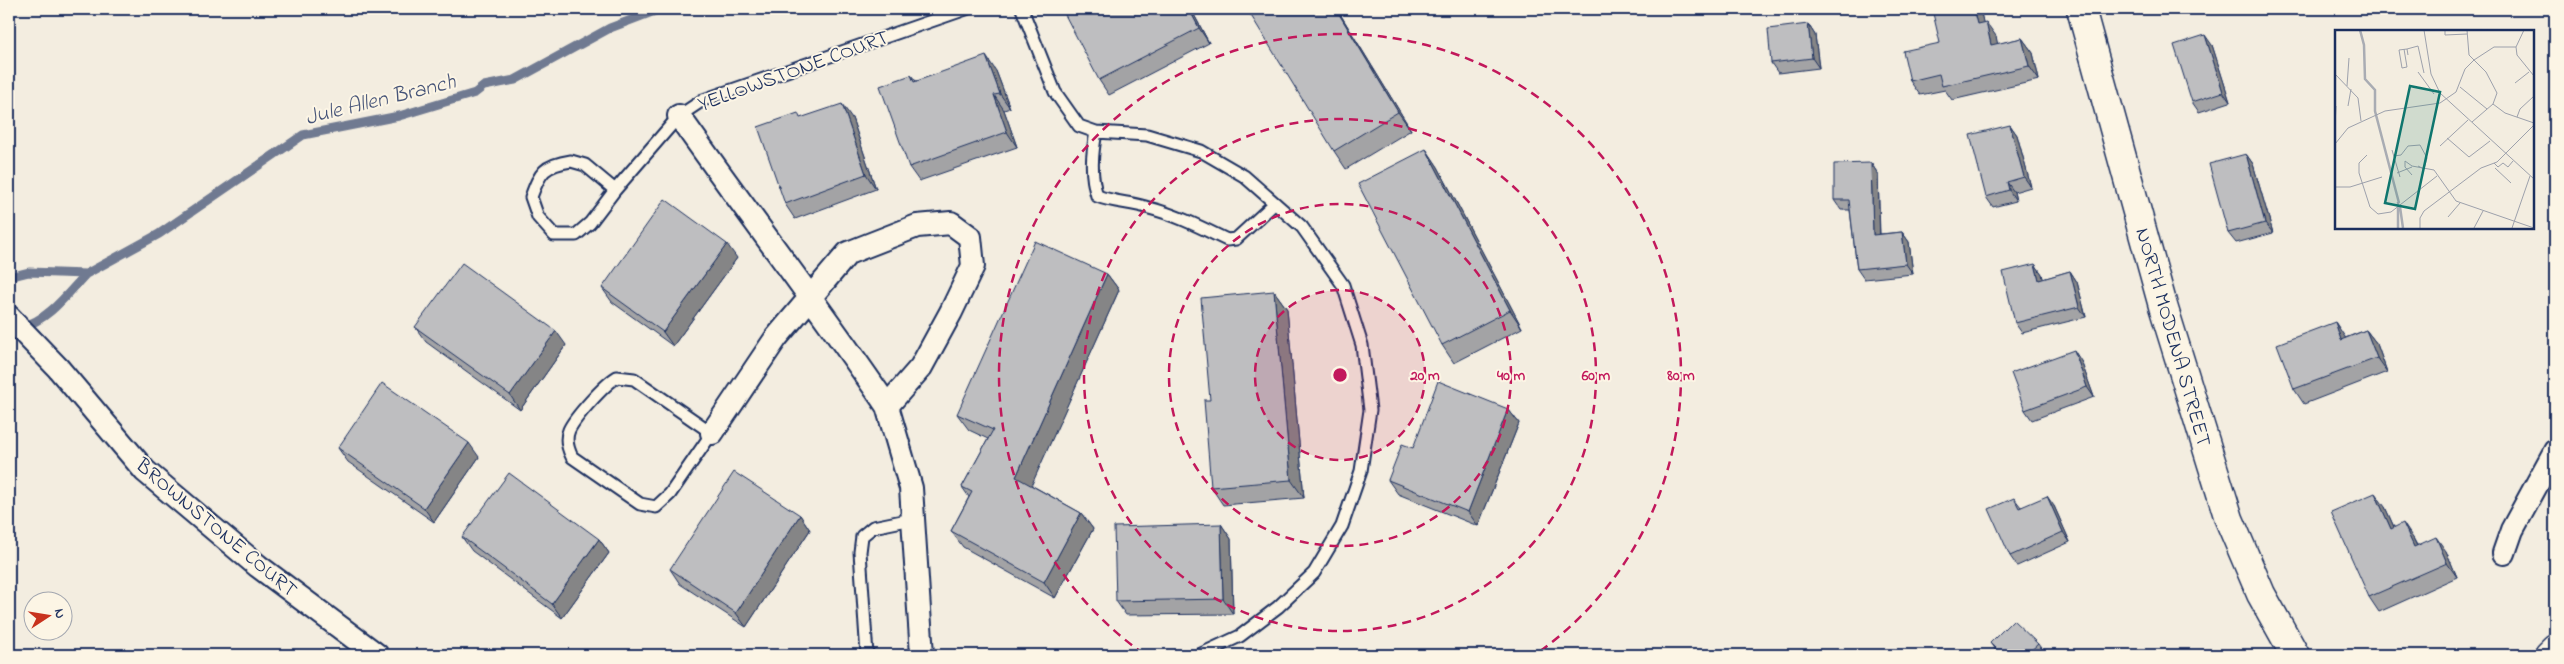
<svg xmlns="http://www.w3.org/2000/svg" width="2564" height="664" font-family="'Indie Flower',sans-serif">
  <rect width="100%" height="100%" fill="#f3ede0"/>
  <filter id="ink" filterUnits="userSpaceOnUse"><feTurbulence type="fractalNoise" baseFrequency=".02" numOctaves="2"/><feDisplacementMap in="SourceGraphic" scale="10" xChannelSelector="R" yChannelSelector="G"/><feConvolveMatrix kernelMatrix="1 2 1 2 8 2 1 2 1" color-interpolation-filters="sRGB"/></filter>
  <g filter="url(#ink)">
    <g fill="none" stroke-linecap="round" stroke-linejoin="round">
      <path stroke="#707a91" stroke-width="9" d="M 9,277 L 29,272 L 86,274 L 159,234 L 303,135 L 399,116 L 475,93 L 484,86 L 515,80 L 610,28 L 660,9
        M 21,327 C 48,321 68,293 86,274"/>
      <defs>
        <path id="service" d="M 1022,9 L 1055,92 L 1079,126 L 1096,132 L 1147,135 L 1201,151 L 1244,176 L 1302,227 L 1343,285 L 1362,345 L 1370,410 L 1361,471 L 1342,526 L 1314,573 L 1278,607 L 1240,636 L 1199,655
          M 1096,132 C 1092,154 1090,174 1097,196 C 1116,203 1131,202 1149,208 C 1177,215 1202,228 1227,240 L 1236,239 L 1275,203
          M 571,161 L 585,165 L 615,190 L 590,223 L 576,235 L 554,235 L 538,217 L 531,197 C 540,172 544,165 571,161 Z
          M 615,190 L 679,116 L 703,100 L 966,9
          M 617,377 L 634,379 L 712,433 L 670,494 L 656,507 L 640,504 L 572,457 C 568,449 565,439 569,430 C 575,417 605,384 617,377 Z
          M 867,655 L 860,552 L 862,536 L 873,527 L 912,519"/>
        <path id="minor" d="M 679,116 C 747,213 820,307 887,406
          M 9,317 L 58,368 L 145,471 L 258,566 L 377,655
          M 712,433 L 776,338 L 848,253 L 917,226 L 951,223 L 970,237 L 973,266 L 951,312 L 921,367 L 887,406 L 911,488 L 922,655
          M 2504,553 L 2512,530 L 2555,451"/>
        <path id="tertiary" d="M 2081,9 L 2163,306 L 2229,519 L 2261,594 L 2295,655"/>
        <path id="primary" d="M 2549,655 L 2555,649"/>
      </defs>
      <use href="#service" stroke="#1b2f5e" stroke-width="15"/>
      <use href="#minor" stroke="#1b2f5e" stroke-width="26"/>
      <use href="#tertiary" stroke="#1b2f5e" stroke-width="31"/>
      <use href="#primary" stroke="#1b2f5e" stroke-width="31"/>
      <use href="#service" stroke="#fcf5e5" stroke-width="11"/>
      <use href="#minor" stroke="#fcf5e5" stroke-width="22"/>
      <use href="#tertiary" stroke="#fcf5e5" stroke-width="28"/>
      <use href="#primary" stroke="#fcf5e5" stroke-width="28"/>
    </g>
    <path fill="#a3a3a5" stroke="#1b2f5e" d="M 1191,9 L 1209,43 L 1109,95 L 1099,80 Z
      M 1337,9 L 1411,130 L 1346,169 L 1334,151 Z
      M 1981,13 L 1983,23 L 1996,36 L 1997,44 L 2022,38 L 2033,53 L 2039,80 L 1952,100 L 1945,90 L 1920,95 L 1910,81 L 1940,43 Z
      M 1808,24 L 1815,35 L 1819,68 L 1778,73 L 1771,63 Z
      M 2212,45 L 2230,102 L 2199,112 L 2192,102 Z
      M 996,71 L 1010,108 L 1004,110 L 1017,147 L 919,181 L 909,167 L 911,75 L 916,81 Z
      M 801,118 L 852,118 L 876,189 L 795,219 L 785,204 Z
      M 2010,125 L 2017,135 L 2031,187 L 2014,192 L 2016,201 L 1993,207 L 1986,197 Z
      M 1426,149 L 1438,167 L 1522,328 L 1454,363 L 1442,345 Z
      M 2246,154 L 2253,164 L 2273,233 L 2236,243 L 2228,233 Z
      M 1871,163 L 1878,174 L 1880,234 L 1902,232 L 1909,242 L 1913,274 L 1864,279 L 1857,269 L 1850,210 L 1841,210 L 1834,200 Z
      M 737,258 L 673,346 L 612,302 L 602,288 Z
      M 2035,264 L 2042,274 L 2043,279 L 2070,271 L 2077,282 L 2086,317 L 2022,333 L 2015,323 Z
      M 1107,274 L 1119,290 L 1031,485 L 1081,513 L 1093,529 L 1055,598 L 963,547 L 951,531 L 969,497 L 962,487 L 988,439 L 969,430 L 957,414 Z
      M 1274,291 L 1287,309 L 1304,498 L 1223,505 L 1211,487 Z
      M 2335,322 L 2345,338 L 2366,330 L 2377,344 L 2387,372 L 2304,404 L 2294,389 Z
      M 415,327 L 566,345 L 520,410 L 426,342 Z
      M 2081,361 L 2094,397 L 2032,420 L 2025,410 Z
      M 1508,409 L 1519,423 L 1478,526 L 1398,494 L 1388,480 L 1413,448 Z
      M 338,448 L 479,457 L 434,522 L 348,462 Z
      M 2014,498 L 2021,507 L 2054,506 L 2070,542 L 2017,566 L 2010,556 Z
      M 2385,507 L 2394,527 L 2413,538 L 2417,545 L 2446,551 L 2457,577 L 2379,612 L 2369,597 Z
      M 800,515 L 810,530 L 746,627 L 680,584 L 670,569 Z
      M 1221,524 L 1231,539 L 1233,614 L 1126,615 L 1116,601 Z
      M 462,537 L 599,539 L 609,553 L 562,618 L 472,551 Z
      M 1990,643 L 2038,644 L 2045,654 L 2044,655 L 1999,655 Z"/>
    <path fill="#858586" stroke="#1b2f5e" d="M 1189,9 L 1191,9 L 1209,43 L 1199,28 Z
      M 1336,9 L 1337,9 L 1411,130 L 1398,112 Z
      M 1973,9 L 1978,9 L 1981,13 L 1987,39 L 1977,24 Z
      M 1986,22 L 1996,36 L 2001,60 L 1991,45 Z
      M 1808,24 L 1815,35 L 1819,68 L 1812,58 Z
      M 2205,35 L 2212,45 L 2230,102 L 2223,92 Z
      M 2022,38 L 2033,53 L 2039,80 L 2029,66 Z
      M 986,56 L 996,71 L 1010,108 L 1000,94 Z
      M 994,95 L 1004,110 L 1017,147 L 1007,132 Z
      M 842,104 L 852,118 L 876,189 L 866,174 Z
      M 2010,125 L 2017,135 L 2031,187 L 2024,177 Z
      M 1426,149 L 1438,167 L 1522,328 L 1510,310 Z
      M 2246,154 L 2253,164 L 2273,233 L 2265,223 Z
      M 1871,163 L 1878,174 L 1880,245 L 1873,235 Z
      M 2007,182 L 2014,192 L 2016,201 L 2009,190 Z
      M 1902,232 L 1909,242 L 1913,274 L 1906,264 Z
      M 727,244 L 737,258 L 673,346 L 663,332 Z
      M 2035,264 L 2042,274 L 2046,290 L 2039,280 Z
      M 2070,271 L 2077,282 L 2086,317 L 2079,307 Z
      M 1107,274 L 1119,290 L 1028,493 L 1016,477 Z
      M 1274,291 L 1287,309 L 1304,498 L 1291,480 Z
      M 2335,322 L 2345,337 L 2351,354 L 2341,340 Z
      M 2366,330 L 2377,344 L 2387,372 L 2377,358 Z
      M 556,331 L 566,345 L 520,410 L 510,395 Z
      M 2074,350 L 2081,361 L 2094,397 L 2087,387 Z
      M 1508,409 L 1519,423 L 1478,526 L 1468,512 Z
      M 469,443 L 479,457 L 434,522 L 424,508 Z
      M 2375,493 L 2385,507 L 2401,543 L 2391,529 Z
      M 2047,496 L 2054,506 L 2070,542 L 2063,532 Z
      M 1081,513 L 1093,529 L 1055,598 L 1044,582 Z
      M 800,515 L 810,530 L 746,627 L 736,613 Z
      M 2403,523 L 2413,538 L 2424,561 L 2414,547 Z
      M 1221,524 L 1231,539 L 1233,614 L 1223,599 Z
      M 2436,537 L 2446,551 L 2457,577 L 2447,563 Z
      M 599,539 L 609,553 L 562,618 L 552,604 Z"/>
    <path fill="#bebec0" stroke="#1b2f5e" d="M 1062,9 L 1189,9 L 1199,28 L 1099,80 Z
      M 1247,9 L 1336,9 L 1398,112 L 1334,151 Z
      M 1932,9 L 1973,9 L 1977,24 L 1986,22 L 1991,45 L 2022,38 L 2029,66 L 1942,86 L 1939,74 L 1910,81 L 1903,51 L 1940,43 Z
      M 1808,24 L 1812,58 L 1771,63 L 1768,29 Z
      M 2205,35 L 2223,92 L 2192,102 L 2174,45 Z
      M 986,56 L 1000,94 L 994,95 L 1007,132 L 909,167 L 880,86 L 911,75 L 914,82 Z
      M 842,104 L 866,174 L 785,204 L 758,127 L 798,113 L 800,118 Z
      M 2010,125 L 2024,177 L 2007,182 L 2009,190 L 1986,197 L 1970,135 Z
      M 1426,149 L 1510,310 L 1442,345 L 1358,184 Z
      M 2246,154 L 2265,223 L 2228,233 L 2209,164 Z
      M 1871,163 L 1873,235 L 1902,232 L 1906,264 L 1857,269 L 1849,200 L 1834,200 L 1834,164 Z
      M 665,199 L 727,244 L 663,332 L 602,288 Z
      M 1035,241 L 1107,274 L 1016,477 L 1081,513 L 1044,582 L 951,531 L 972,492 L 962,487 L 993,430 L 957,414 Z
      M 462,263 L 556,331 L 510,395 L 415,327 Z
      M 2035,264 L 2039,280 L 2070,271 L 2079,307 L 2015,323 L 2003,272 Z
      M 1274,291 L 1291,480 L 1211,487 L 1204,400 L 1210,400 L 1201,298 Z
      M 2335,322 L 2341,340 L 2366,330 L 2377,358 L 2294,389 L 2277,344 Z
      M 2074,350 L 2087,387 L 2025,410 L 2011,373 Z
      M 1438,381 L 1508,409 L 1468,512 L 1388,480 L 1402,444 L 1413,448 Z
      M 382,383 L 469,443 L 424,508 L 338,448 Z
      M 734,472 L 800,515 L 736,613 L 670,569 Z
      M 509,473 L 599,539 L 552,604 L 462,537 Z
      M 2375,493 L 2391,529 L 2403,523 L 2414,547 L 2436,537 L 2447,563 L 2369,597 L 2331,512 Z
      M 2047,496 L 2063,532 L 2010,556 L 1989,509 L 2014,498 L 2019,508 Z
      M 1221,524 L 1223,599 L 1116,601 L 1114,527 Z
      M 2013,620 L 2038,644 L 2026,655 L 2002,655 L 1990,643 Z"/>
  </g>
  <circle cx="1340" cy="375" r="85" fill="#c2185b" fill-opacity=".12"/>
  <g fill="none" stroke="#c2185b" stroke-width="2.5" stroke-dasharray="9 6">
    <circle cx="1340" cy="375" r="85"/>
    <circle cx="1340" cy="375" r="171"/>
    <circle cx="1340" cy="375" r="256"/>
    <path d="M1144 654A341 341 0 1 1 1536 654"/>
  </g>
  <g text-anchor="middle" stroke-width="4" stroke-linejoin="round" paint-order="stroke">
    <g font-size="21" fill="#1b2f5e" stroke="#fcf5e5">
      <text transform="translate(793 70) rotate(-20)" y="7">YELLOWSTONE COURT</text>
      <text transform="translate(2174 337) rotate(74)" y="7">NORTH MODENA STREET</text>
      <text transform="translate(217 527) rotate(40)" y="7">BROWNSTONE COURT</text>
    </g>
    <g font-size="22" font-style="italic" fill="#465478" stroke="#fcf5e5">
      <text transform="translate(380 98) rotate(-14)" y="8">Jule Allen Branch</text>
    </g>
  </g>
  <g transform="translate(2335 30)">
    <rect width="199" height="199" fill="#f3ede0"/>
    <path fill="none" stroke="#a9acb3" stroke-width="2.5" d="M 25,0 L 29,15 L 30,49 L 40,60 L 40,81 L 64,173M 63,172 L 63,198M 65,177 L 68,198"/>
    <path fill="none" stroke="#9da1ac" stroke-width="1" d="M 89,0 L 96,44 L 105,63 L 199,149M 110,0 L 110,5 L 132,4M 132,0 L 134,25 L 151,42 L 162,63 L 158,74 L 137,92M 189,0 L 181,17 L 182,25 L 199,46M 69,19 L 72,37 L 67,38 L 64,20 L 72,19M 73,25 L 72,19 L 83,16 L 89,43M 83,42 L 99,64M 0,44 L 23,68 L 26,91M 180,53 L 194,42M 12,56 L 14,28M 125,57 L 152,79M 158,74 L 170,83 L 199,93M 13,76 L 16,59M 182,87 L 185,79 L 199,66M 0,96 L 1,76M 112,108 L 134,127 L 155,111M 0,114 L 13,98 L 50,81 L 105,73 L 121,62 L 130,39 L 139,30 L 159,17 L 181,17M 105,116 L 133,90M 57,120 L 65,147M 32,125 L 24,133 L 24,143 L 35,177 L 43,184 L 56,182 L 102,146M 59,126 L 66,125 L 73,116 L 85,115 L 92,128 L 89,139 L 83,136M 159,133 L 163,137 L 168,133 L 173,137 L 178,131M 160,138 L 176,153M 62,143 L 77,137M 77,145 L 70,137 L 70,131 L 77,136 L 99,140 L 121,171 L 199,198M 0,157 L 15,157 L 47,147M 113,187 L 125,173M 85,198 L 85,188 L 89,181 L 146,138 L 162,132 L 199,95M 139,198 L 148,181M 177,198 L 195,146"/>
    <path fill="#0f766e" fill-opacity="0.15" stroke="#0f766e" stroke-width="2.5" d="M 75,56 L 105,62 L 80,179 L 50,173 Z"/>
    <rect width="199" height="199" fill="none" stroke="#1b2f5e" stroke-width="2.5"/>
  </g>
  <circle cx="1340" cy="375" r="8" fill="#c2185b" stroke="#fcf5e5" stroke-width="2.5"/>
  <g font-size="15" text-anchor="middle" font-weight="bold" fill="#c2185b" stroke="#fcf5e5" stroke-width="4" stroke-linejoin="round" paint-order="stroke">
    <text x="1425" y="380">20 m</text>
    <text x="1511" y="380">40 m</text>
    <text x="1596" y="380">60 m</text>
    <text x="1681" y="380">80 m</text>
  </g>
  <rect width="2564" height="664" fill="none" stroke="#fcf5e5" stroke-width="30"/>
  <rect x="15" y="15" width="2534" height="634" fill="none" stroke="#1b2f5e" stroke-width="2" filter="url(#ink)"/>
  <g transform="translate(48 616) rotate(78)"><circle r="24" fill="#fcf5e5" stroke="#a2a6af"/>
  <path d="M0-4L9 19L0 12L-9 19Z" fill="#c8321e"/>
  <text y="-8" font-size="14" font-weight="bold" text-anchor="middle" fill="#1b2f5e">N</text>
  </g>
</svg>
